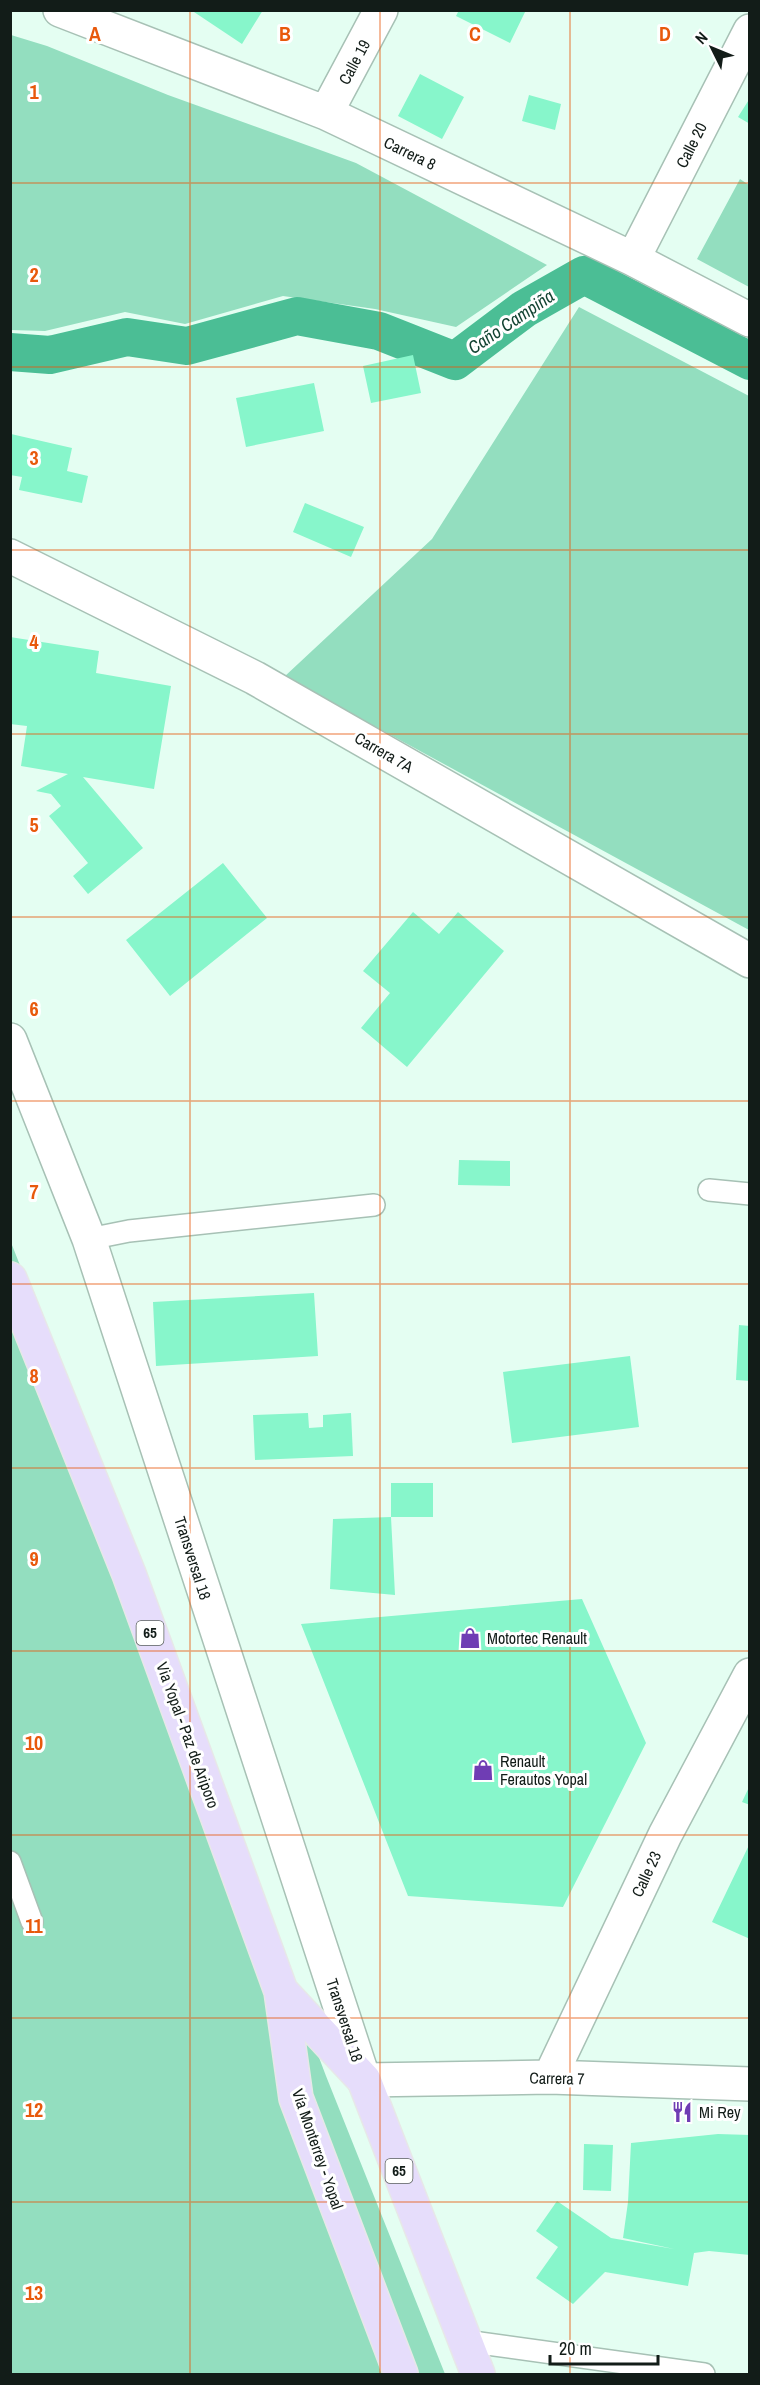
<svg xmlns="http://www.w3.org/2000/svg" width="760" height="2385" font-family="'Archivo Narrow',sans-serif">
  <rect width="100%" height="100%" fill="#e4fef2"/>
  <path fill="#93debf" d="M 11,35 L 47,46 L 168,95 L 356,163 L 547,265 L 456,327 L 375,309 L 283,296 L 185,324 L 125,312 L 45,331 L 11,330 Z
    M 740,179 L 749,185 L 749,287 L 697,259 Z
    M 579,307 L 749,396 L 749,930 L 284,677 L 432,539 Z
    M 10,1240 L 141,1571 L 238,1844 L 326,2076 L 445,2374 L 11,2374 Z"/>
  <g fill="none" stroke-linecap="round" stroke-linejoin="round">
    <path stroke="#4bbe95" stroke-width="38" d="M 10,352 L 50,355 L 127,337 L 187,346 L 297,316 L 379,331 L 455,361 L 524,309 L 584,275 L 750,361"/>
  </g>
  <path fill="#87f6cb" d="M 191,10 L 263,10 L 242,44 Z
    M 459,10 L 526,10 L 510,43 L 456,16 Z
    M 420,74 L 464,97 L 442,139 L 398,116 Z
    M 529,95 L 561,104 L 555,130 L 522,121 Z
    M 750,98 L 750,124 L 738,117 Z
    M 413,355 L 421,393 L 371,403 L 363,366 Z
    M 314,383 L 324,431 L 246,447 L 236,398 Z
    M 11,434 L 72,448 L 67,471 L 88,476 L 82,503 L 19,490 L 22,477 L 10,475 Z
    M 305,503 L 364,527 L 351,557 L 293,532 Z
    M 10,637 L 99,651 L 96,673 L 171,686 L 154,789 L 83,777 L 143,848 L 88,894 L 73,876 L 88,863 L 49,816 L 61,806 L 51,794 L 36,791 L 68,774 L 21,766 L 27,726 L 10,724 Z
    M 223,863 L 267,918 L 170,996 L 126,940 Z
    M 413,912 L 439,934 L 458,912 L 504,951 L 407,1067 L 361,1028 L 390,993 L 363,971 Z
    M 459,1160 L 510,1161 L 510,1186 L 458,1185 Z
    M 314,1293 L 318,1356 L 156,1366 L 153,1302 Z
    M 739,1325 L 750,1326 L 750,1381 L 736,1380 Z
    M 630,1356 L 639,1427 L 512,1443 L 503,1372 Z
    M 308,1413 L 309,1428 L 323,1427 L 323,1415 L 351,1413 L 353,1456 L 255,1460 L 253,1415 Z
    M 391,1483 L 433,1483 L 433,1517 L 391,1517 Z
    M 391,1517 L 395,1595 L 330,1589 L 333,1519 Z
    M 582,1599 L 646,1743 L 563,1907 L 408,1896 L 301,1624 Z
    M 750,1785 L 750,1805 L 742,1802 Z
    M 750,1843 L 750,1939 L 712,1922 Z
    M 718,2134 L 750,2135 L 750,2255 L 709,2251 L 694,2253 L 688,2286 L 605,2272 L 573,2304 L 536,2278 L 558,2247 L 536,2231 L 557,2201 L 611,2238 L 674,2249 L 623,2238 L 628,2202 L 631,2143 Z
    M 584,2144 L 613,2145 L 611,2191 L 583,2190 Z"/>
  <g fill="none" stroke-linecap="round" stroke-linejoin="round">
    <defs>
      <path id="service" d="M 709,1190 L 750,1194
        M 89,1239 L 129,1231 L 374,1205
        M 10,1862 L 32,1922
        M 465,2341 L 704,2374"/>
      <path id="minor" d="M 60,10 L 326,113 L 633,259 L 750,320
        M 326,113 L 381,10
        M 633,259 L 750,31
        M 10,556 L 255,678 L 750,961
        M 10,1040 L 89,1239 L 364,2080 L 550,2077 L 750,2084
        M 550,2077 L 665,1835 L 750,1675"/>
      <path id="primary" d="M 10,1279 L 129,1574 L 281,1991 L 296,2098 L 401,2374
        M 281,1991 L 364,2080 L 478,2374"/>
    </defs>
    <use href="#service" stroke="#a7c1b5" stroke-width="24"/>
    <use href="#minor" stroke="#a7c1b5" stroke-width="36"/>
    <use href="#primary" stroke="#e7e8e8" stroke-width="36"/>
    <use href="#service" stroke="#fff" stroke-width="21"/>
    <use href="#minor" stroke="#fff" stroke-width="33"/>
    <use href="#primary" stroke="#e6ddfb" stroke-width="33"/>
  </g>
  <path fill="none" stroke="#e8590c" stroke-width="1.5" stroke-opacity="0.55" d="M 190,10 L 190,2374M 380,10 L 380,2374M 570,10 L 570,2374M 10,183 L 750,183M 10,367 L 750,367M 10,550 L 750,550M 10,734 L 750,734M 10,917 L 750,917M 10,1101 L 750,1101M 10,1284 L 750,1284M 10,1468 L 750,1468M 10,1651 L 750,1651M 10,1835 L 750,1835M 10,2018 L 750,2018M 10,2202 L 750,2202"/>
  <defs>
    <symbol id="shop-bare" viewBox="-9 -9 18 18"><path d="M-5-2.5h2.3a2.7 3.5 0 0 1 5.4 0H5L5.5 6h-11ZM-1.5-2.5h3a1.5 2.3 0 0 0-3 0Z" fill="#6f3db4" stroke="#fff" stroke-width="2.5" paint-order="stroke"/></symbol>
    <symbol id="restaurant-bare" viewBox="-9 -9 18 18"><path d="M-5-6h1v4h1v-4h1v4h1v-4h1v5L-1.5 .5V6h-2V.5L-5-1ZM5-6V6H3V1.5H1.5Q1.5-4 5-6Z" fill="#6f3db4" stroke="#fff" stroke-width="2.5" paint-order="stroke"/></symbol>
  </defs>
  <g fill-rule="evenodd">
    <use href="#shop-bare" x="455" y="1623" width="30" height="30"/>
    <use href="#shop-bare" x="468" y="1755" width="30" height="30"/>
    <use href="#restaurant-bare" x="667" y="2097" width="30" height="30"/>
  </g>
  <g text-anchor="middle" stroke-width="6" stroke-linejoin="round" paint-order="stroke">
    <g fill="#fff" stroke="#59605d" stroke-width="1.5">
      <rect x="136.5" y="1621" width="27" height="24" rx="4.5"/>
      <rect x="385.5" y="2159" width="27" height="24" rx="4.5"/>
    </g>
    <g font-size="15" font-weight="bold" fill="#121c18">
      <text x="150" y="1638">65</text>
      <text x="399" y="2176">65</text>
    </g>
    <g font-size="16" fill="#121c18" stroke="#fff">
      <text transform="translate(354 62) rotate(-62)" y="6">Calle 19</text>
      <text transform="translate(691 145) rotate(-63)" y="6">Calle 20</text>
      <text transform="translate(410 153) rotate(26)" y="6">Carrera 8</text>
      <text transform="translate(384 752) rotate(30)" y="6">Carrera 7A</text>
      <text transform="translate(193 1558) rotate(72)" y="6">Transversal 18</text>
      <text transform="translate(188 1735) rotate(70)" y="6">Via Yopal - Paz de Ariporo</text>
      <text transform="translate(646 1874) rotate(-65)" y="6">Calle 23</text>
      <text transform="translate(345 2020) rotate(72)" y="6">Transversal 18</text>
      <text transform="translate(557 2078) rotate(1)" y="6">Carrera 7</text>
      <text transform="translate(318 2149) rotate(71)" y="6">Vía Monterrey - Yopal</text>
    </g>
    <g font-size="16" fill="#121c18" stroke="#fff" text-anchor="start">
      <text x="487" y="1644">Motortec Renault</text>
      <text x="500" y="1767">Renault<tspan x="500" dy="18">Ferautos Yopal</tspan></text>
      <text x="699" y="2118">Mi Rey</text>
    </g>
    <g font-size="18" font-style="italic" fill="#134433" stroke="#fff">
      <text transform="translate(511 322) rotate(-34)" y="6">Caño Campiña</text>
    </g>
  </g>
  <g font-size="20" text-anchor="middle" font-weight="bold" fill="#e8590c" stroke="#fff" stroke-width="6" stroke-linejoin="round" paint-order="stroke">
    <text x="95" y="41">A</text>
    <text x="285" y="41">B</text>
    <text x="475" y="41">C</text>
    <text x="665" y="41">D</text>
    <text x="34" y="99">1</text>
    <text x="34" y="282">2</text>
    <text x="34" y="465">3</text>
    <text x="34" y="649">4</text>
    <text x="34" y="832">5</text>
    <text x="34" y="1016">6</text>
    <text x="34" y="1199">7</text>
    <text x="34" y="1383">8</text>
    <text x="34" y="1566">9</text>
    <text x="34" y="1750">10</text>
    <text x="34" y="1933">11</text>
    <text x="34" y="2117">12</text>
    <text x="34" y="2300">13</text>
  </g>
  <rect width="760" height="2385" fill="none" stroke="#121c18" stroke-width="24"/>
  <g transform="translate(712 48) rotate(313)" stroke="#ffffff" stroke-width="4.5" paint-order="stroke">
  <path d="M0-4.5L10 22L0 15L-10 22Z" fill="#121c18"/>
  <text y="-9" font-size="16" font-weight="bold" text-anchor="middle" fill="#121c18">N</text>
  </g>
  <path d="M550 2355v9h108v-9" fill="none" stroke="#121c18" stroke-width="3"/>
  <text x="559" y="2355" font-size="18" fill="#121c18" stroke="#ffffff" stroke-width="4.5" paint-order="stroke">20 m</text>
</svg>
